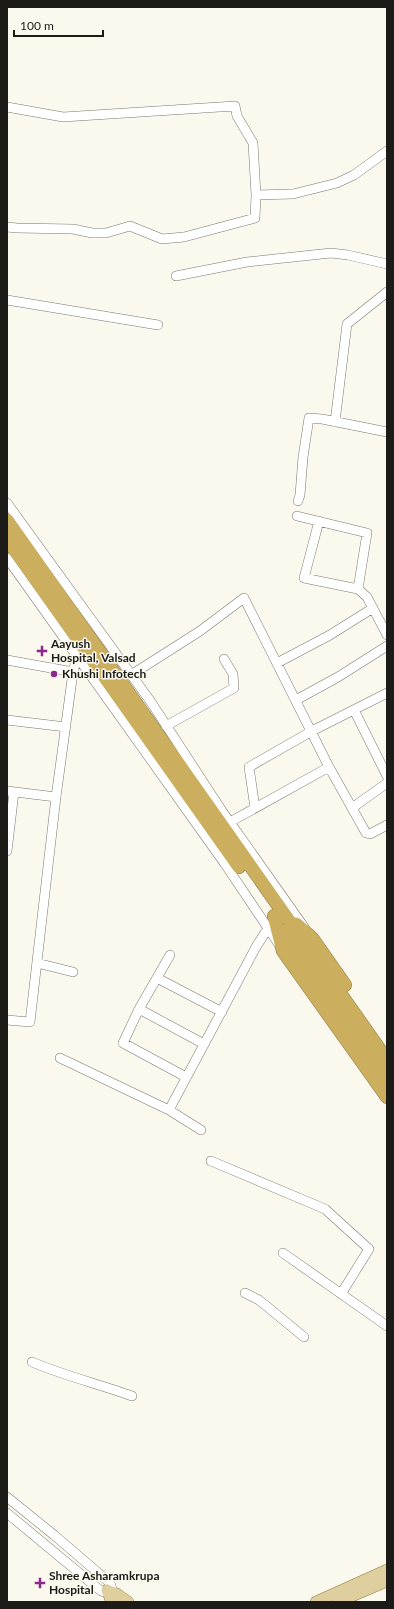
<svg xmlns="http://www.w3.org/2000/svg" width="394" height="1609" font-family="Lato,sans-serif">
  <rect width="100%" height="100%" fill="#fbf8ee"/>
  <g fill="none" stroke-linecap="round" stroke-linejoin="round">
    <defs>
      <path id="minor" d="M 7,107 L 63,117 L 235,106 L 237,116 L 253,143 L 256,195 L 255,218 L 184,237 L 162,239 L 130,226 L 106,233 L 92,233 L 73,229 L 17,228 L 7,227
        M 256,195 L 293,194 L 337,183 L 354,175 L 387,151
        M 176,276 L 247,262 L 331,253 L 348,255 L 387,264
        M 7,300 L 158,325
        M 335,422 L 347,324 L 387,292
        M 298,501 L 300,495 L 303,457 L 309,418 L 322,419 L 387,432
        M 7,503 L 151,702 L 222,811 L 304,927
        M 297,516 L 367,533 L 358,589 L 367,597 L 387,635
        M 319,521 L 304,578 L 358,589
        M 7,558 L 225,864 L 278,943
        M 7,660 L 73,672
        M 277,663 L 330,635 L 373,608
        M 131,675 L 200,631 L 244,598 L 329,767 L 366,833 L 370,834 L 387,825
        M 296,700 L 338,677 L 387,646
        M 354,710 L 387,776
        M 7,720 L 66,727
        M 166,726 L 234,688 L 233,674 L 224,659
        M 7,791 L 56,797
        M 255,808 L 249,767 L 312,731 L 387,693
        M 352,808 L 387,783
        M 230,822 L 329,767
        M 7,851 L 14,792
        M 170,955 L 139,1009 L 123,1043 L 186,1077
        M 37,963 L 73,972
        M 157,978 L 222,1012
        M 139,1009 L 204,1044
        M 7,1020 L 30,1022 L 56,797 L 73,672 L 77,657
        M 60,1058 L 169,1110 L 201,1130
        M 169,1110 L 256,947 L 268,928
        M 211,1161 L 325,1209 L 369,1249 L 341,1294
        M 283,1253 L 387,1326
        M 245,1293 L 259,1300 L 304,1337
        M 32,1362 C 65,1376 99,1384 132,1396
        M 7,1497 L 54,1535 L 110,1583 L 113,1592
        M 7,1513 L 101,1591 L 108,1593"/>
      <path id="major" d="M 107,1590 L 117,1594 L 128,1602
        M 107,1590 L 111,1600 L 114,1602
        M 316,1602 L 387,1570
        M 338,1602 L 387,1581"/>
      <path id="highway" d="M 7,520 L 387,1060
        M 7,539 L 239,867
        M 274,916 L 283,951 L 387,1097
        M 296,924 L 312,938 L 345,985
        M 284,931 L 387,1078"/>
    </defs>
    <use href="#minor" stroke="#7a776f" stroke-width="10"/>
    <use href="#major" stroke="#8f7b46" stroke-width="12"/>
    <use href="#highway" stroke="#8f7b46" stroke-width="14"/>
    <use href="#minor" stroke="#fff" stroke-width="9"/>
    <use href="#major" stroke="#e0cf9e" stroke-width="11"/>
    <use href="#highway" stroke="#ccaf5e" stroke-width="13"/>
  </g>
  <g fill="#8e278d" stroke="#fbf8ee" stroke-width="1.5">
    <path d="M40 645h4v4h4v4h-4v4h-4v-4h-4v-4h4z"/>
    <circle cx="54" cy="674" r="4"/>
    <path d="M38 1577h4v4h4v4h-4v4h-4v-4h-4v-4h4z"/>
  </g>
  <g text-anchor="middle" stroke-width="3" stroke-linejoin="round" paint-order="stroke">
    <g font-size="12" font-weight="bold" fill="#1d1b18" stroke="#fbf8ee" text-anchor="start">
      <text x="51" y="648">Aayush<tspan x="51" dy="14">Hospital, Valsad</tspan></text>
      <text x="62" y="678">Khushi Infotech</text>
      <text x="49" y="1580">Shree Asharamkrupa<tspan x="49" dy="14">Hospital</tspan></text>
    </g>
  </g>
  <rect width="394" height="1609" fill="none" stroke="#1d1b18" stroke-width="16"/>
  <path d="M14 30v6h89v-6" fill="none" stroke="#1d1b18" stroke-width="2"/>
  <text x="20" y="30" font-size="12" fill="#1d1b18" stroke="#fbf8ee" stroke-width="3" paint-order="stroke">100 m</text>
</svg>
